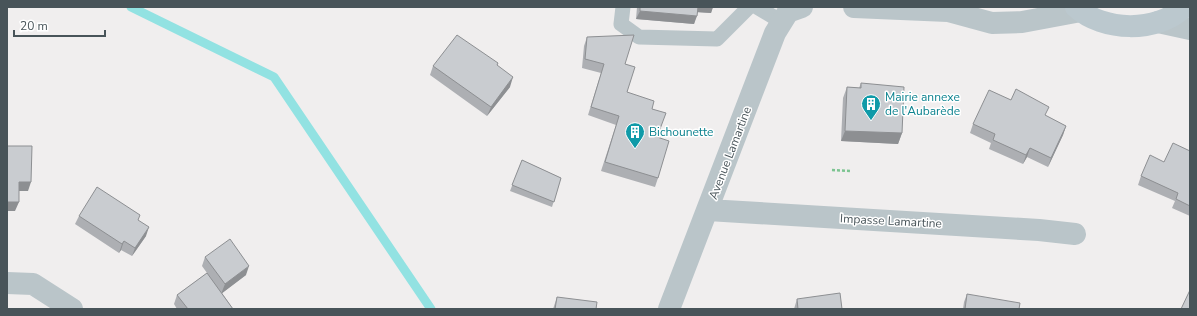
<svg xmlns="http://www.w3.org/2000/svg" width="1197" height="316" font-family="'Nunito Sans',sans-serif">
  <rect width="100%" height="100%" fill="#f0eeee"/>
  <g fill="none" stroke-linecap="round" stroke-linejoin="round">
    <path stroke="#92e2e2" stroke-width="9" d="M 131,7 L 274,77 L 431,309"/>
    <path stroke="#7cc491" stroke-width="2.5" stroke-dasharray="3 2" stroke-linecap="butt" d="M 832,170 L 851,171"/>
    <path stroke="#bac5c9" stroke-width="15" d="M 623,7 L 621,24 L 639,37 L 717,39 L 749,7
      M 757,7 L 782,22"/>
    <path stroke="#bac5c9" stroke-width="22" d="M 854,7 L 948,11 L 992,23 L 1022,22 L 1081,11
      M 708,210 L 1039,230 L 1075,234
      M 7,283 L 33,284 L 72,309
      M 669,309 L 775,33 L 788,12 L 802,7"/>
    <path stroke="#bac5c9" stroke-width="22" d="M 1158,22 L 1190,29"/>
    <path stroke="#bbc8ce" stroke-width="22" d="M 1076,7 C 1103,32 1157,33 1184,7"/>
  </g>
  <path fill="#adafb3" d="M 637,7 L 713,7 L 711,13 L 697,12 L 694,24 L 636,19 Z
    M 587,37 L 625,64 L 627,92 L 652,109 L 658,137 L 658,178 L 655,187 L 601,171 L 616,125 L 588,115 L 601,73 L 582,68 L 584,46 Z
    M 498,63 L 497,66 L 510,87 L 487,116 L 430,75 L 433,66 Z
    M 861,83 L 902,133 L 898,144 L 841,141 L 843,98 L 847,87 L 859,88 Z
    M 1011,100 L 1046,116 L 1066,126 L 1063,135 L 1048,167 L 1027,157 L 1023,164 L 989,149 L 991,143 L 970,133 L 973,124 Z
    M 1190,151 L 1190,216 L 1172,208 L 1175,201 L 1138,185 L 1141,176 L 1164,162 Z
    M 522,160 L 561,178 L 552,207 L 510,191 Z
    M 79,216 L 138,220 L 146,236 L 132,256 L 121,250 L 119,253 L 75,224 Z
    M 205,257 L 246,275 L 222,293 L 233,309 L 177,309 L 174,304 L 177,295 L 207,273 L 202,266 Z
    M 967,294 L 1019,309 L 963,309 L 964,302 Z
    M 557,297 L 596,309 L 553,309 Z
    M 797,299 L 842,309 L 794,309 Z"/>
  <path fill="#8d8f92" d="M 697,7 L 713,7 L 711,13 L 695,12 Z
    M 640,11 L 697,16 L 694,24 L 636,19 Z
    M 513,77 L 510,87 L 487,116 L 491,107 Z
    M 1066,126 L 1063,135 L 1048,167 L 1051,158 Z
    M 845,131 L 902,133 L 898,144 L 841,141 Z
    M 1030,148 L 1027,157 L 1023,164 L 1026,155 Z
    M 19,182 L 31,182 L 28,191 L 15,191 Z
    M 7,202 L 19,202 L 15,211 L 7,211 Z
    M 149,227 L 146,236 L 132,256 L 135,248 Z
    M 124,241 L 121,250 L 119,253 L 122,244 Z
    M 249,266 L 246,275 L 221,294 L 225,284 Z"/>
  <path fill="#c9ccd0" stroke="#8d8f92" d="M 640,7 L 698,7 L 697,16 L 640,11 Z
    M 457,35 L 498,63 L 497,65 L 513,77 L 491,107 L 433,66 Z
    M 634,35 L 625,64 L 635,67 L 627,92 L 654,101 L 652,109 L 666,113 L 657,137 L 669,141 L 658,178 L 605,162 L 619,116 L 591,107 L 604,64 L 585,59 L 587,37 Z
    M 861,83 L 904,87 L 902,133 L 845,131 L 847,87 L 861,88 Z
    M 1016,89 L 1049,107 L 1045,115 L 1066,126 L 1051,158 L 1030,148 L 1026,155 L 993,140 L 995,134 L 973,124 L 989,90 L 1011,100 Z
    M 1173,143 L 1190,151 L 1190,206 L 1176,199 L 1178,193 L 1141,176 L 1150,155 L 1164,162 Z
    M 7,146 L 32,146 L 31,182 L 19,182 L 19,202 L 7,202 Z
    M 522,160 L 561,178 L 554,202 L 512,185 Z
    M 97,187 L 140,215 L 138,220 L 149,227 L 135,248 L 124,241 L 122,244 L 79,216 Z
    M 230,239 L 249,266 L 225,284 L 205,257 Z
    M 207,273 L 233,309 L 188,309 L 177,295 Z
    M 1190,290 L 1190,309 L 1181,309 Z
    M 840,293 L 842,309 L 798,309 L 797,299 Z
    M 967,294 L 1020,303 L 1019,309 L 965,309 Z
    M 557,297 L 597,302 L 596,309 L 555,309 Z"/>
  <defs>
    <symbol id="building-pin" viewBox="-11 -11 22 30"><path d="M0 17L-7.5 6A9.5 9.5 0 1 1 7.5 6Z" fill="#0f9aa8" stroke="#fff"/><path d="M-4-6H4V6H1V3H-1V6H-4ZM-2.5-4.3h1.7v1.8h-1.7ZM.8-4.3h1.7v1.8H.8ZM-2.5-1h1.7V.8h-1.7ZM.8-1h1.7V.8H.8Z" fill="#fff"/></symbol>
  </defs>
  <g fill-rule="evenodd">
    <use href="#building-pin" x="860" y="93" width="22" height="30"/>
    <use href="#building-pin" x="624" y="121" width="22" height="30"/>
  </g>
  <g text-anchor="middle" stroke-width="3" stroke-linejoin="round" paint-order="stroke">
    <g font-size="12" fill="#0d838f" stroke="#fff" text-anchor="start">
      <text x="885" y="101">Mairie annexe<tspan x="885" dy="14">de l'Aubarède</tspan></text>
      <text x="649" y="136">Bichounette</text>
    </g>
    <g font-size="12" fill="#485459" stroke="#fff">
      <text transform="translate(730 153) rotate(-69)" y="4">Avenue Lamartine</text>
      <text transform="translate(891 221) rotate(3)" y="4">Impasse Lamartine</text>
    </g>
  </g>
  <rect width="1197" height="316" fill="none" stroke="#485459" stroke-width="16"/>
  <path d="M14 30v6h91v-6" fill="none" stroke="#485459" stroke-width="2"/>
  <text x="20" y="30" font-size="12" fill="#485459" stroke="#ffffff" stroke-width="3" paint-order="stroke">20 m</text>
</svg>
